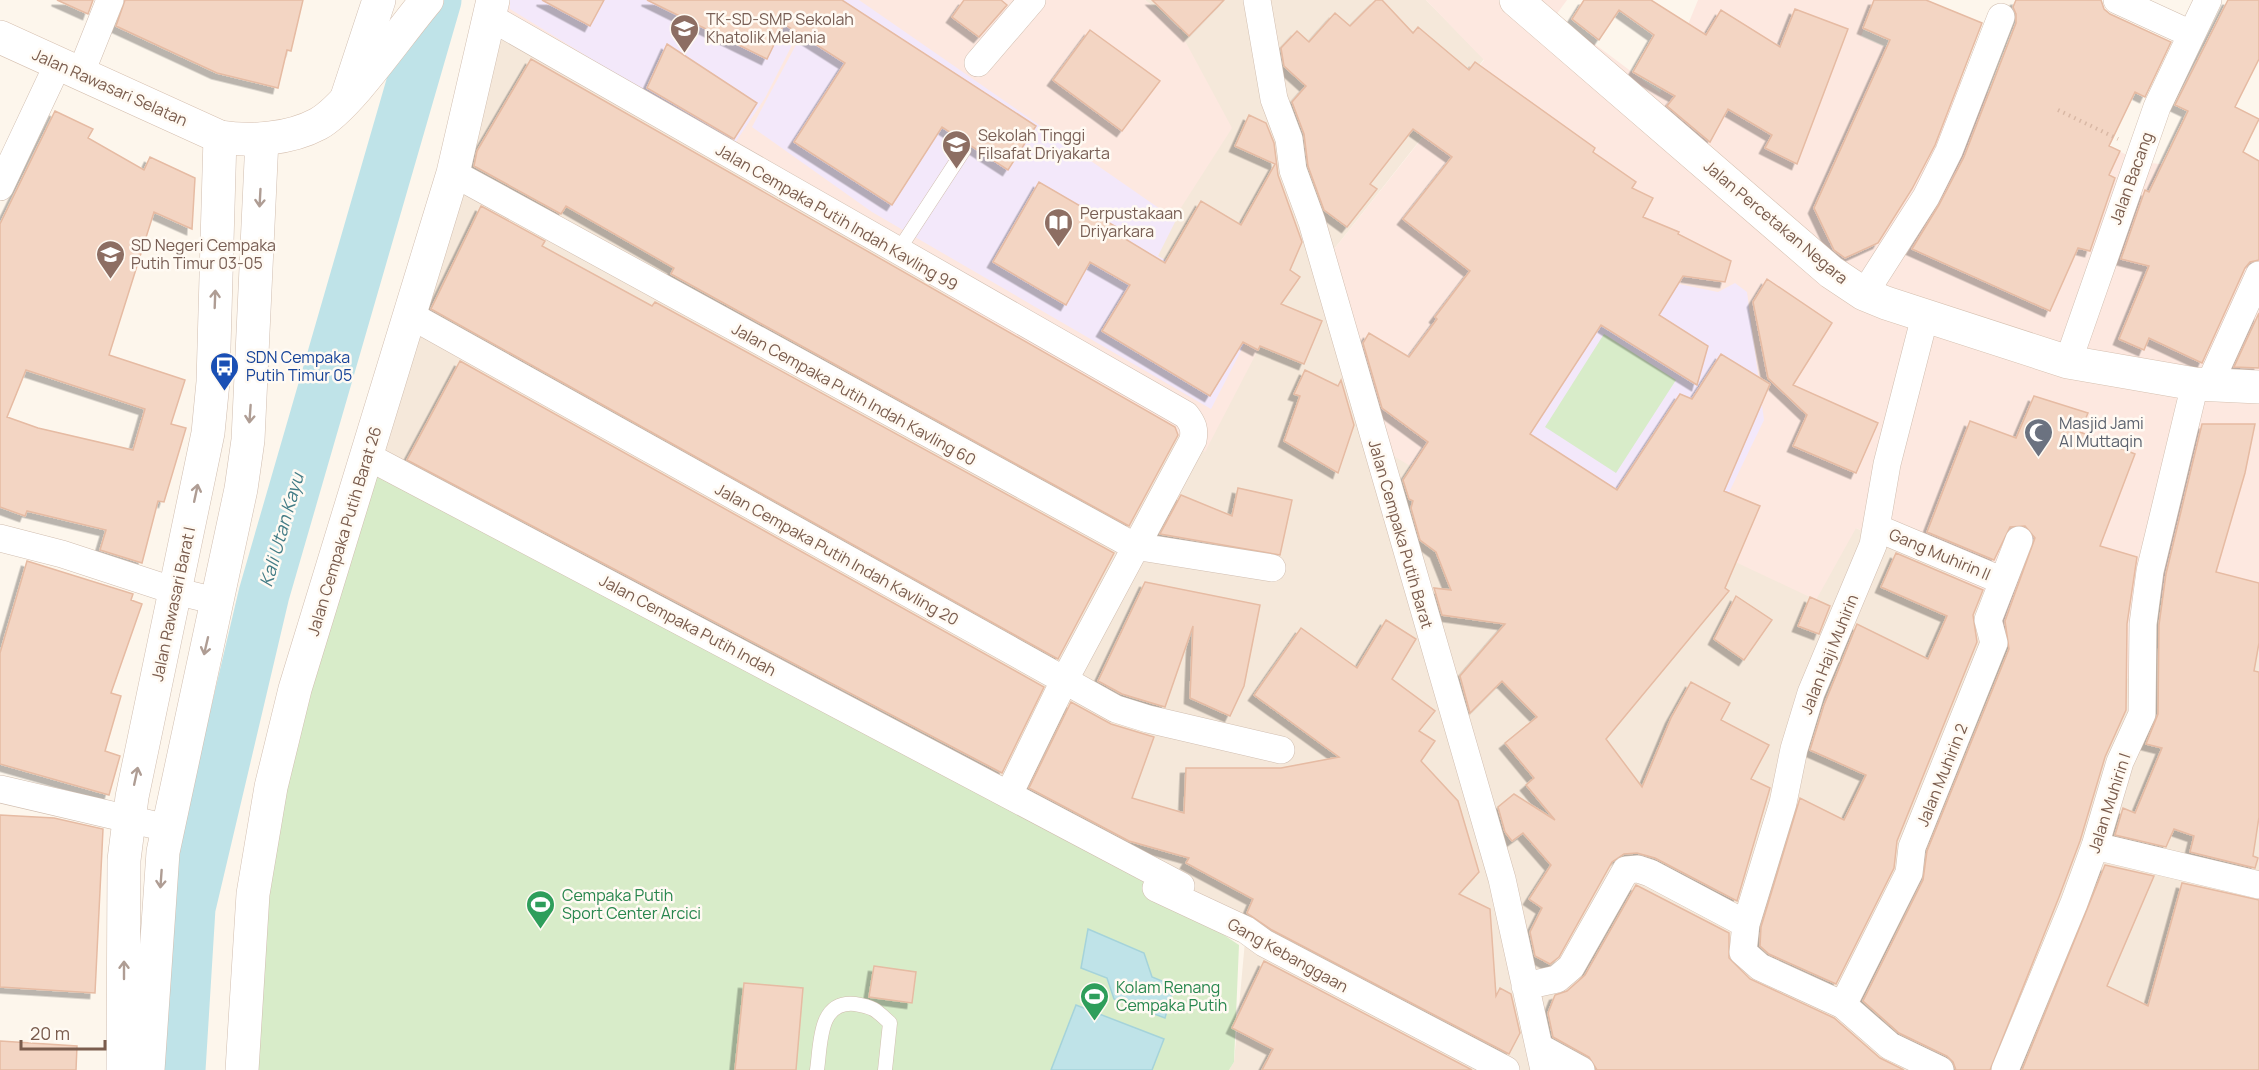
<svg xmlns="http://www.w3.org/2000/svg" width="2259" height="1070" font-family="Manrope,sans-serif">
  <defs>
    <filter id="shadow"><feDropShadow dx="-5.5" dy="5.5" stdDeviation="0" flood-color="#0004"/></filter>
  </defs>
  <rect width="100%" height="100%" fill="#fdf6ec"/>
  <path fill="#f5e8da" d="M 1145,0 L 1426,0 L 1484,59 L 1331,253 L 1694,543 L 1856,528 L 1991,594 L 2124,686 L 2174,567 L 2259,587 L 2259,1070 L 1229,1070 L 1234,1062 L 1246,930 L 367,456 L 490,17 L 1143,267 L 1178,26 Z"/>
  <path fill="#fde8e0" d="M 493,0 L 1145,0 L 1177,26 L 1232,128 L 1143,267 L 1258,350 L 1205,452 L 490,17 Z
    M 1426,0 L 1567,0 L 1556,15 L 1660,93 L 1698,0 L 1877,0 L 1861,36 L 2143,162 L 2259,176 L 2259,587 L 2174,567 L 2124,686 L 1978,637 L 1990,594 L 1856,528 L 1816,600 L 1695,543 L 1649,607 L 1385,451 L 1331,253 L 1484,60 Z"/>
  <path fill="#f3e8fa" d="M 510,0 L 815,0 L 765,98 L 733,146 L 510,9 Z
    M 820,0 L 859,0 L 1176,220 L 1158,256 L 1261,312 L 1211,409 L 872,212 L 752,127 Z
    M 1664,281 L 1718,292 L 1735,283 L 1747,292 L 1764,420 L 1706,540 L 1460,485 L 1502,374 Z"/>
  <path fill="#d8ecc9" d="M 1604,334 L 1676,380 L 1616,473 L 1545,427 Z
    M 376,468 L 1083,841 L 1239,945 L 1234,1062 L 1229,1070 L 249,1070 L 280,789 Z"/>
  <path fill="#bfe3e8" stroke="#a5d3da" stroke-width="1.5" d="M 1088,929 L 1144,953 L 1152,977 L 1174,986 L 1165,1018 L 1114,999 L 1107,978 L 1081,968 Z
    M 1076,1005 L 1164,1039 L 1152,1070 L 1051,1070 Z"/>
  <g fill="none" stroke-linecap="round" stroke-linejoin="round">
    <path stroke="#bfe3e8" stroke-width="51" d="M 180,1070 L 190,908 L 264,594 L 436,0"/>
  </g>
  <path fill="#f3d5c3" stroke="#e6bba3" stroke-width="1.5" fill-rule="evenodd" filter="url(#shadow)" d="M 57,0 L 93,0 L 88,14 Z
    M 125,0 L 303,0 L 291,51 L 287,50 L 278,88 L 217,73 L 116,26 Z
    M 542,0 L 604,0 L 590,26 Z
    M 647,0 L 842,0 L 1036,126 L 1008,170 L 942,127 L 892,205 L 794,142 L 845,63 L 784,24 L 767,59 Z
    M 964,0 L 1001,0 L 1007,5 L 979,37 L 952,17 Z
    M 1152,0 L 1224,0 L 1189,36 Z
    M 1376,0 L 1382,0 L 1413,33 L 1418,27 L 1469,70 L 1475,62 L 1595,148 L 1593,152 L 1636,182 L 1632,188 L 1653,198 L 1643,217 L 1679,232 L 1678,234 L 1731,261 L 1725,282 L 1683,276 L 1659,315 L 1708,346 L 1697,385 L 1601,325 L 1530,434 L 1617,490 L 1680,394 L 1692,399 L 1721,354 L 1770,384 L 1724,491 L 1760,506 L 1725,588 L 1729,591 L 1606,739 L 1642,787 L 1671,718 L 1691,682 L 1730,703 L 1721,720 L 1769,745 L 1751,779 L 1770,788 L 1737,901 L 1655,858 L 1637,853 L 1624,854 L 1612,862 L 1559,957 L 1550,964 L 1535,956 L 1530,932 L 1542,908 L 1529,899 L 1551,865 L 1523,833 L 1512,841 L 1505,832 L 1498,807 L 1514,794 L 1555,820 L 1526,785 L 1534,778 L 1505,743 L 1537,717 L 1502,681 L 1470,713 L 1460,676 L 1505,624 L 1442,615 L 1434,588 L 1451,590 L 1436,552 L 1420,540 L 1411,508 L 1413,501 L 1409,499 L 1403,480 L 1428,442 L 1382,408 L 1363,343 L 1369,333 L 1409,357 L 1437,319 L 1435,317 L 1470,271 L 1403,219 L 1452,157 L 1413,129 L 1370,184 L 1377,189 L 1347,227 L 1324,210 L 1308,166 L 1304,134 L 1292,102 L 1306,86 L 1284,66 L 1281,48 L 1297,31 L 1309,42 L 1335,13 L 1350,26 Z
    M 1584,0 L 1651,0 L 1706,35 L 1721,10 L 1780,47 L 1795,9 L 1848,29 L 1797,164 L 1765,148 L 1772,135 L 1728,109 L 1710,142 L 1667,106 L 1675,96 L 1633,72 L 1654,35 L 1619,10 L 1599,40 L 1572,19 Z
    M 1874,0 L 1926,0 L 1982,23 L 1935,145 L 1912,189 L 1878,243 L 1845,258 L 1834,250 L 1814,208 L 1890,40 L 1863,28 Z
    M 2016,0 L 2101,0 L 2104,9 L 2110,14 L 2171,42 L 2145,97 L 2135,92 L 2109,146 L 2120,151 L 2109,175 L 2115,178 L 2090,251 L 2078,248 L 2050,311 L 1912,249 L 1939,205 L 1964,157 L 2016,23 L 2016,14 L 2013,7 Z
    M 2228,0 L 2259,0 L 2259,59 L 2235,107 L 2259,119 L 2243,152 L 2259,161 L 2259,260 L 2250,262 L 2245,268 L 2202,363 L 2149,338 L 2144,350 L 2119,339 L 2149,266 L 2121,259 L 2145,190 L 2149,192 L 2188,111 L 2175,105 Z
    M 1090,30 L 1160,81 L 1122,131 L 1053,80 Z
    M 667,44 L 757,103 L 734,139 L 647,88 Z
    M 531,59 L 1175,427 L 1178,435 L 1129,526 L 671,274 L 674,268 L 566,206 L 561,214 L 474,166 L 477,151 Z
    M 55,111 L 93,129 L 88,138 L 144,170 L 150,157 L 195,178 L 192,229 L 154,212 L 109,355 L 185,380 L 171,424 L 186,428 L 164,502 L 158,501 L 142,563 L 100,550 L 106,530 L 27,511 L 25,516 L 0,507 L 0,224 ZM 26,370 L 145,409 L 133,450 L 38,428 L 7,417 Z
    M 1249,115 L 1266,123 L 1274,143 L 1278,175 L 1302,242 L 1290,270 L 1300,277 L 1281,304 L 1322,321 L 1304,364 L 1260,346 L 1258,350 L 1243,342 L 1210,396 L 1102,331 L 1130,285 L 1090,262 L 1066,305 L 993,262 L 1039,182 L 1125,232 L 1122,237 L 1165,263 L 1201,201 L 1241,225 L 1275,164 L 1235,146 Z
    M 481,206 L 545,241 L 542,246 L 652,306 L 655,302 L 1114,553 L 1058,659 L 431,309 Z
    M 1767,279 L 1832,323 L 1793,385 L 1878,423 L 1856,473 L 1793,446 L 1807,415 L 1768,378 L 1753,302 Z
    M 2259,313 L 2259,368 L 2234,367 Z
    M 460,361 L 1044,687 L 1002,773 L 407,460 Z
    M 1305,370 L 1338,386 L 1341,380 L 1354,425 L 1338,473 L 1284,441 L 1300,396 L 1294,394 Z
    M 2034,396 L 2088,413 L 2080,432 L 2135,454 L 2100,546 L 2137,557 L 2127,624 L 2126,710 L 2105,757 L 2080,841 L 2059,897 L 1990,1070 L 1956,1070 L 1953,1062 L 1947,1056 L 1899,1033 L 1863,1001 L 1923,880 L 1927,851 L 2009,649 L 2005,621 L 2035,538 L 2025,526 L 2010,527 L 1994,560 L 1927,532 L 1970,421 L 2016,438 Z
    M 2202,424 L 2255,424 L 2245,473 L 2216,572 L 2259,583 L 2259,643 L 2254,671 L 2259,672 L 2259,817 L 2253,856 L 2258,858 L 2255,868 L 2190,852 L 2194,836 L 2174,829 L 2166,847 L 2115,835 L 2123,808 L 2135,813 L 2162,748 L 2146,744 L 2158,714 L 2159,625 L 2166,574 Z
    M 1238,488 L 1292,500 L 1280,555 L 1160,534 L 1181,495 L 1232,516 Z
    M 1896,553 L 1983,590 L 1973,615 L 1977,642 L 1897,841 L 1894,868 L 1836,984 L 1769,954 L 1760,946 L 1761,927 L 1800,798 L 1844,820 L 1866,775 L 1810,750 L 1824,705 L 1857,624 L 1928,659 L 1947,616 L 1881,587 Z
    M 27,561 L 133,594 L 131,600 L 142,604 L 111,693 L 121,696 L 105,751 L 120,756 L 109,795 L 0,764 L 0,653 Z
    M 1145,582 L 1260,605 L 1244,686 L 1230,716 L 1190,698 L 1193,626 L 1165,707 L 1122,694 L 1098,681 Z
    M 1736,596 L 1772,620 L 1744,660 L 1714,639 Z
    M 1810,597 L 1830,606 L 1819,634 L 1798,626 Z
    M 1386,620 L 1416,639 L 1392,679 L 1435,711 L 1419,731 L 1435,741 L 1421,761 L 1458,801 L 1479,872 L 1459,894 L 1490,909 L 1496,996 L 1500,988 L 1511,994 L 1520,1033 L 1509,1054 L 1272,930 L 1247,913 L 1253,899 L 1186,863 L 1189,858 L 1129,841 L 1029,788 L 1071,702 L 1111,724 L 1154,737 L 1132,798 L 1184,813 L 1186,768 L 1281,768 L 1339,757 L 1254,695 L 1301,628 L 1357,668 Z
    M 0,815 L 54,818 L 103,829 L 95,993 L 0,987 Z
    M 2105,865 L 2154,876 L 2107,986 L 2148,1006 L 2182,883 L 2259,900 L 2259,1070 L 2022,1070 Z
    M 1636,885 L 1729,933 L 1729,958 L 1750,979 L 1834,1018 L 1880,1058 L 1904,1070 L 1597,1070 L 1589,1057 L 1553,1037 L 1548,1013 L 1555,995 L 1567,991 L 1585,975 Z
    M 1264,961 L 1472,1070 L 1262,1070 L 1273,1049 L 1232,1028 Z
    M 874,966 L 916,972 L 912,1003 L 869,997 Z
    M 744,983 L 803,988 L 796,1070 L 735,1070 Z
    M 0,1041 L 77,1046 L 76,1070 L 0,1070 Z"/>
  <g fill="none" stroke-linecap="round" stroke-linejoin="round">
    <defs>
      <path id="service" d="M 898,251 L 964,150
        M 817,1070 C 821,1044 818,1000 855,1004 C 874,1007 876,1010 890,1023 L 885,1070"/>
      <path id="minor" d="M 1257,0 L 1274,99 L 1289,139 L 1293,170 L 1312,222 L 1502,879 L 1544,1070
        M 2117,0 L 2191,34
        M 490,17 L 1186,415 C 1193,424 1195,429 1193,440 L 1064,681 L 1009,794
        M 978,63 L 1032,0
        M 80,75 L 110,0
        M 453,173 L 1134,546 L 1272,568
        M 0,187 L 58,64
        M 1864,294 L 1926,197 L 1949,151 L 2001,17
        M 410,315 L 1116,709 L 1148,719 L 1281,750
        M 1925,316 L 1887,464 L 1873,545 L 1811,693 L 1794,749 L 1783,803 L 1746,924 L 1743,952 L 1760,967 L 1843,1005 L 1890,1046 L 1940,1070
        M 2068,362 L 2157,107 L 2208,0
        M 2209,385 L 2259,275
        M 367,456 L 1181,886
        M 1877,528 L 2003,581
        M 0,538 L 62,554 L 175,591 L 216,601
        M 0,789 L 167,828
        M 2095,846 L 2259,885
        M 1156,888 L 1246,930 L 1264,943 L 1506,1070
        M 1525,986 L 1557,979 L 1571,967 L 1626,870 L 1638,869 L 1650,873 L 1746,924
        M 1843,1005 L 1909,873 L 1912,847 L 1994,643 L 1988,620 L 2019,540
        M 1539,1047 L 1581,1070
        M 2005,1070 L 2074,903 L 2095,846 L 2120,762 L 2142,714 L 2143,624 L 2150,571 L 2195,384"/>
      <path id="tertiary" d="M 347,97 L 379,0
        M 123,1070 L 124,860 L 132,797 L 208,433 L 213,382 L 220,137
        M 148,1070 L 163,852 L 241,489 L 248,440 L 262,139
        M 242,1070 L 253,894 L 271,787 L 295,689 L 453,173 L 493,0"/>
      <path id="secondary" d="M 1516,0 L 1831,272 L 1864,294 L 1886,303 L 2068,362 L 2195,384 L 2259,387
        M 0,37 L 220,137 C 251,142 290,139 318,124 C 349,107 401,30 427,0"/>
    </defs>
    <use href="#service" stroke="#d1beb0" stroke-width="15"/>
    <use href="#minor" stroke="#d1beb0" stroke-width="28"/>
    <use href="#tertiary" stroke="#d1beb0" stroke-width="34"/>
    <use href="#secondary" stroke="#d6c0b0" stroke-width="34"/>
    <path stroke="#d9b8a5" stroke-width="4" stroke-dasharray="1.5 4.5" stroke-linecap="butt" d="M 2058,110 L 2118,139"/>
    <use href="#service" stroke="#fff" stroke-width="14"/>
    <use href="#minor" stroke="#fff" stroke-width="27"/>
    <use href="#tertiary" stroke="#fff" stroke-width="33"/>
    <use href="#secondary" stroke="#fff" stroke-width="33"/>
  </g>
  <defs><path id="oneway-shaft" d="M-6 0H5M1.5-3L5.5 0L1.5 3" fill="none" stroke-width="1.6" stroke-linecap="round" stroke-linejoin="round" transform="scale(1.5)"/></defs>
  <g stroke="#af9d94">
    <use href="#oneway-shaft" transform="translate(260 198) rotate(93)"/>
    <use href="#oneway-shaft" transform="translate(215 299) rotate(-88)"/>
    <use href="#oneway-shaft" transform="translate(250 414) rotate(94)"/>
    <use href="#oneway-shaft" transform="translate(196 493) rotate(-78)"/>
    <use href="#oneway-shaft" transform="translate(206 646) rotate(103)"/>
    <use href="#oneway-shaft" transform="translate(136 776) rotate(-78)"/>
    <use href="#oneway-shaft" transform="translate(161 879) rotate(94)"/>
    <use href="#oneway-shaft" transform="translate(124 970) rotate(-90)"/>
  </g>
  <defs>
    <symbol id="school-pin" viewBox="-11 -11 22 30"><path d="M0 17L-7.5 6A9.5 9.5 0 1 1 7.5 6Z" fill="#8d6e63" stroke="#fffaf3"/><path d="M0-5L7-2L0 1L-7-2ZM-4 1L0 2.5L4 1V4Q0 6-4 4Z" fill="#fff"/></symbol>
    <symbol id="university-pin" viewBox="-11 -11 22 30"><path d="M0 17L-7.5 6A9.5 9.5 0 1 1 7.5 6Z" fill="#8d6e63" stroke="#fffaf3"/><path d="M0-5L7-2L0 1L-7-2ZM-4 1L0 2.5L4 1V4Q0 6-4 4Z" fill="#fff"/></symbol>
    <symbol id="library-pin" viewBox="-11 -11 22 30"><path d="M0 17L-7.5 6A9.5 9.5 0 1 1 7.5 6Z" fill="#8d6e63" stroke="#fffaf3"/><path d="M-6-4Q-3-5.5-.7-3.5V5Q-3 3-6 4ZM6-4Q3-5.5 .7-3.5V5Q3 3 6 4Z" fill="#fff"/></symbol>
    <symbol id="bus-pin" viewBox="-11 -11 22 30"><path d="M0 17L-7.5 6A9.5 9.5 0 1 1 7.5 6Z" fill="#1a4fb4" stroke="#fffaf3"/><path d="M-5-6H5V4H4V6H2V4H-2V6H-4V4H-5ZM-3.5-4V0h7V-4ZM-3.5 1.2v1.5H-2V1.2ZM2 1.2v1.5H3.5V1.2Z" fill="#fff"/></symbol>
    <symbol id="mosque-pin" viewBox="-11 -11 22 30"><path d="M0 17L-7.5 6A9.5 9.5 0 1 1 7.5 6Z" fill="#6b7280" stroke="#fffaf3"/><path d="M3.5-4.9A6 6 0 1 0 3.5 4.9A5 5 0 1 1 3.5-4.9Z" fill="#fff"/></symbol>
    <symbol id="stadium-pin" viewBox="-11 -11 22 30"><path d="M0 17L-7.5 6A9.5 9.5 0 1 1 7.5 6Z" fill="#2e9e5b" stroke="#fffaf3"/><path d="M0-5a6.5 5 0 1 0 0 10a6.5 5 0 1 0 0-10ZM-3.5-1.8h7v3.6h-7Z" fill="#fff"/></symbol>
  </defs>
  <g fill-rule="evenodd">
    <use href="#school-pin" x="668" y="12" width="33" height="45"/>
    <use href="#university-pin" x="940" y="128" width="33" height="45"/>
    <use href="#library-pin" x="1042" y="206" width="33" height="45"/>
    <use href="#school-pin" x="94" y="238" width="33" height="45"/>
    <use href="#bus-pin" x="208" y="350" width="33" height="45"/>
    <use href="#mosque-pin" x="2022" y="416" width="33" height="45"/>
    <use href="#stadium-pin" x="524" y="888" width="33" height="45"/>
    <use href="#stadium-pin" x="1078" y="980" width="33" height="45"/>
  </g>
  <g text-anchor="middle" stroke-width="5" stroke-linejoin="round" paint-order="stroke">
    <g font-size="16" fill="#785e54" stroke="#fffaf3" text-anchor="start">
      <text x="706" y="25">TK-SD-SMP Sekolah<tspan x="706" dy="18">Khatolik Melania</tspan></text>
      <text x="978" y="141">Sekolah Tinggi<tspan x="978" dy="18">Filsafat Driyakarta</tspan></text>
      <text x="1080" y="219">Perpustakaan<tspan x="1080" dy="18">Driyarkara</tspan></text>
      <text x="131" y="251">SD Negeri Cempaka<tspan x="131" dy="18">Putih Timur 03-05</tspan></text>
    </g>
    <g font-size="16" fill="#7a5c4d" stroke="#fffaf3">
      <text transform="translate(110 87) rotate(24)" y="6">Jalan Rawasari Selatan</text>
      <text transform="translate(2131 178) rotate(-70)" y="6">Jalan Bacang</text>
      <text transform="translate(837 217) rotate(30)" y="6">Jalan Cempaka Putih Indah Kavling 99</text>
      <text transform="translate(1776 222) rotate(40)" y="6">Jalan Percetakan Negara</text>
      <text transform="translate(854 394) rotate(29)" y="6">Jalan Cempaka Putih Indah Kavling 60</text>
      <text transform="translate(344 531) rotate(-73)" y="6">Jalan Cempaka Putih Barat 26</text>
      <text transform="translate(1401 534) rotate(74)" y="6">Jalan Cempaka Putih Barat</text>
      <text transform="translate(837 554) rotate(29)" y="6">Jalan Cempaka Putih Indah Kavling 20</text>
      <text transform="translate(1940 554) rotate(23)" y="6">Gang Muhirin II</text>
      <text transform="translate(173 604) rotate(-78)" y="6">Jalan Rawasari Barat I</text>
      <text transform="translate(688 625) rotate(28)" y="6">Jalan Cempaka Putih Indah</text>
      <text transform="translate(1829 654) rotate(-68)" y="6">Jalan Haji Muhirin</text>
      <text transform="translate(1942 775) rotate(-68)" y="6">Jalan Muhirin 2</text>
      <text transform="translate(2109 803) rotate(-72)" y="6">Jalan Muhirin I</text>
      <text transform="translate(1288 955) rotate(29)" y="6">Gang Kebanggaan</text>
    </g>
    <g font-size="16" fill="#164399" stroke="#fffaf3" text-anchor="start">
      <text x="246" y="363">SDN Cempaka<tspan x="246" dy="18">Putih Timur 05</tspan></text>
    </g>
    <g font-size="16" fill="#5b616d" stroke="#fffaf3" text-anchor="start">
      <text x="2059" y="429">Masjid Jami<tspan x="2059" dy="18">Al Muttaqin</tspan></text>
    </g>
    <g font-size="16" fill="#27864d" stroke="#fffaf3" text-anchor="start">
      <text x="562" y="901">Cempaka Putih<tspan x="562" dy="18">Sport Center Arcici</tspan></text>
      <text x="1116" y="993">Kolam Renang<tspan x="1116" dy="18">Cempaka Putih</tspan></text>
    </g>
    <g font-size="18" font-style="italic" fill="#437c86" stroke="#fffaf3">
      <text transform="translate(282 530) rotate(-74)" y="6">Kali Utan Kayu</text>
    </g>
  </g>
  <path d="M21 1040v9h84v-9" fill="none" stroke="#7a5c4d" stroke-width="3"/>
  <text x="30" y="1040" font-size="18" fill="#7a5c4d" stroke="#fffaf3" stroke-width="4.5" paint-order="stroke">20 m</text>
</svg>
